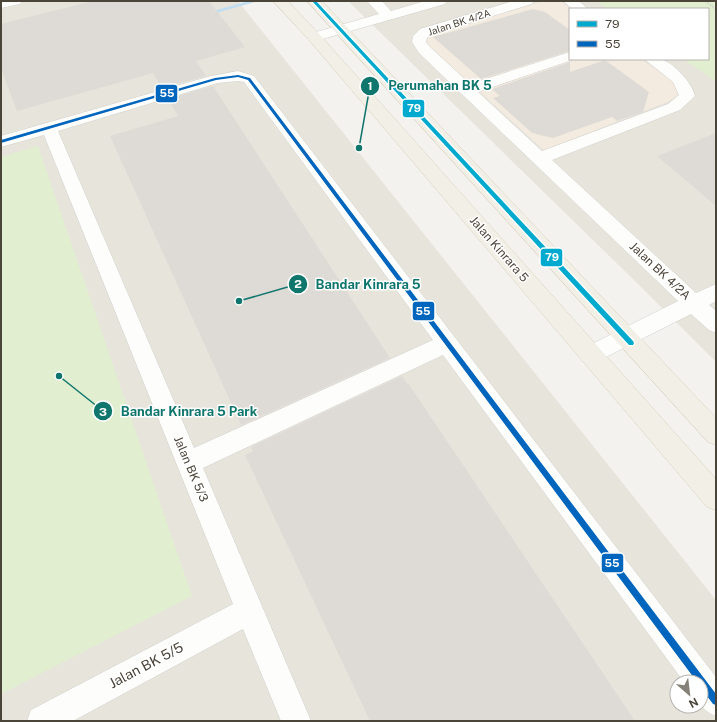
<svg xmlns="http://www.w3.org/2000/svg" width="717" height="722" font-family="'Public Sans',sans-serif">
  <rect width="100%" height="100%" fill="#f4f2ee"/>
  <path fill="#e7e4dc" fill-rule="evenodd" d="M 1,1 L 238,1 L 716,600 L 716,721 L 1,721 ZM 677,682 L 701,682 L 701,706 L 677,706 Z
    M 348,1 L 716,1 L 716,362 L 639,285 ZM 570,9 L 708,9 L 708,59 L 570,59 Z"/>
  <path fill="#f3ebdf" d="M 543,1 L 561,1 L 572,9 L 570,9 L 570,59 L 641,59 L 673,82 L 679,91 L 678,95 L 667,102 L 544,150 L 430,47 L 427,40 L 431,35 Z"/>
  <path fill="#e1eecf" d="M 596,1 L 716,1 L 716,81 L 683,59 L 708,59 L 708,9 L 608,9 Z
    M 38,146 L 192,596 L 1,694 L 1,157 Z"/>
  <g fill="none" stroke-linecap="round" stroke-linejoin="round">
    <path fill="#c0ddf1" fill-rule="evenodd" d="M 249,1 L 255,2 L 205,16 L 202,14 Z"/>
  </g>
  <path fill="#dedbd6" d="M 93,1 L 209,1 L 245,47 L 196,61 L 206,76 L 162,88 L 153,73 L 17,111 L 1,69 L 1,24 Z
    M 533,9 L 545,12 L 570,30 L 570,51 L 481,79 L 433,37 Z
    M 605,60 L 649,92 L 643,112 L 617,121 L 612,117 L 553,138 L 532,133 L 493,98 L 500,96 L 492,89 L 570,62 L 570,72 Z
    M 213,86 L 390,358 L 241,425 L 110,136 L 178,116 L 168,99 Z
    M 716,133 L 716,206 L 657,156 Z
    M 402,376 L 407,384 L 408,383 L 635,721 L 370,721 L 245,455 L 253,451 L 251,447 Z"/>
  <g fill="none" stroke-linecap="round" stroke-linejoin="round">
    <defs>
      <path id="minor" d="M 1,1 L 22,1 L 20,4 L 1,8 Z
        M 367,1 L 382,1 L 391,11 L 425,1 L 447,1 L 445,4 L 319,40 L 314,41 L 309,40 L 307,37 L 309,34 L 379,14 Z
        M 513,1 L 534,1 L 532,4 L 430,35 L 427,38 L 426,42 L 430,47 L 470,84 L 570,52 L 570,59 L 575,59 L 478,92 L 542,151 L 668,104 L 679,95 L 673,82 L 644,59 C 649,59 654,58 659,59 C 673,61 692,83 695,96 L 680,110 L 552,160 L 696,293 L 716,284 L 716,301 L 709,305 L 716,311 L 716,333 L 709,330 L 691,314 L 598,361 L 590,364 L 582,361 L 579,355 L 582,349 L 678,301 L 419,53 L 412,42 L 413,36 L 420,29 Z
        M 563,1 L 579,1 L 588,9 L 572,9 Z
        M 238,71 L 254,76 L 716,677 L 716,716 C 697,708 701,700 701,682 L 684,682 L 443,355 L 203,468 L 311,721 L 281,721 L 243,629 L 73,721 L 27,721 L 31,710 L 233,604 L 44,135 L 1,147 L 1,136 L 211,76 ZM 238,81 L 244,82 L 433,340 L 194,448 L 58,131 L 218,83 Z"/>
      <path id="major" d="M 273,1 L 288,1 L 319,34 L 716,479 L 716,510 L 707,507 L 309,40 Z
        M 307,1 L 322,1 L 716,418 L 716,445 L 708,442 Z"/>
    </defs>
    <use href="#minor" stroke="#d2d0cb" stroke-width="1"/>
    <use href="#major" stroke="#d6cebb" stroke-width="1"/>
    <path stroke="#d3d2cc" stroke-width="2" stroke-dasharray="1.5 1.5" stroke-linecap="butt" d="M 705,1 L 716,9"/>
    <use href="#minor" fill="#fdfdfc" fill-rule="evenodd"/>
    <use href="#major" fill="#f2efe6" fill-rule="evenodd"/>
    <defs>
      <path id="bus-1" d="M 312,1 L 316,1 L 633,341 L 634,343 L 633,345 L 629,345 Z"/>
      <path id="bus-2" d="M 238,75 L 250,78 L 716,694 L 716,705 L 713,704 L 701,688 L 701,682 L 697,682 L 248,80 L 238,77 L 216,80 L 1,143 L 1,140 L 215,78 Z"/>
    </defs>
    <use href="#bus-1" stroke="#fff" stroke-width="3"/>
    <use href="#bus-2" stroke="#fff" stroke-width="3"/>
    <use href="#bus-1" fill="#00a9ce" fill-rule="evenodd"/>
    <use href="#bus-2" fill="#0065bd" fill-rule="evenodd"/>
  </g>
  <g text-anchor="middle" stroke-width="3" stroke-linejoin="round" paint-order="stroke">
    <g font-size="10" fill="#4b4439" stroke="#fff">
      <text transform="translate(459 22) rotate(-18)" y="4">Jalan BK 4/2A</text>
    </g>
    <g font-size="12" fill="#4b4439" stroke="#fff">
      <text transform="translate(499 249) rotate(49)" y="4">Jalan Kinrara 5</text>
      <text transform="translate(660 271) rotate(43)" y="4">Jalan BK 4/2A</text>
      <text transform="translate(191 469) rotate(67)" y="4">Jalan BK 5/3</text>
    </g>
    <g font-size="14" fill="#4b4439" stroke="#fff">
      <text transform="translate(146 665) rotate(-28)" y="5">Jalan BK 5/5</text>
    </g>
  </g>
  <path fill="none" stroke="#0f766e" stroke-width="1.5" d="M359 148L370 86M239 301L298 284M59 376L103 411"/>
  <g fill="#0f766e" stroke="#fff" stroke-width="1.5">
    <circle cx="359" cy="148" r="4"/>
    <circle cx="239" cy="301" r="4"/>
    <circle cx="59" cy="376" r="4"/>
    <circle cx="370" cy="86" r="10"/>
    <circle cx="298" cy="284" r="10"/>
    <circle cx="103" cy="411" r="10"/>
  </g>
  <g font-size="12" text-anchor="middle" font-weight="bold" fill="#fff">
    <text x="370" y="90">1</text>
    <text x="298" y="288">2</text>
    <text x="103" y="416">3</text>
  </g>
  <g font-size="13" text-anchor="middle" font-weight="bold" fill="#0f766e" stroke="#fff" stroke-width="3" stroke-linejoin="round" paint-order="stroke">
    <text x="440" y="90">Perumahan BK 5</text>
    <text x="368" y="289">Bandar Kinrara 5</text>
    <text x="189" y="416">Bandar Kinrara 5 Park</text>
  </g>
  <g stroke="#fff" stroke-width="1.5">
    <rect x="155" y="84" width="23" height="19" rx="4" fill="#0065bd"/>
    <rect x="402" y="99" width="23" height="19" rx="4" fill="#00a9ce"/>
    <rect x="540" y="248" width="23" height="19" rx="4" fill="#00a9ce"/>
    <rect x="412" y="301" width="23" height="20" rx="4" fill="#0065bd"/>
    <rect x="601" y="553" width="23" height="20" rx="4" fill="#0065bd"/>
  </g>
  <g font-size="11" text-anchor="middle" font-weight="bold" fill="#fff">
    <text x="167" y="97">55</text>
    <text x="414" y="112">79</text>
    <text x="552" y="261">79</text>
    <text x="423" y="315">55</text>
    <text x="612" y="567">55</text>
  </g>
  <rect width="717" height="722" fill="none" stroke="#4b4439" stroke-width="4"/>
  <rect x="569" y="8" width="140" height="52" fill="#ffffff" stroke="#b7b4b0"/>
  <rect x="577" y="21" width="20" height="6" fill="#00a9ce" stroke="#b7b4b0"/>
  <text x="605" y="28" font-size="12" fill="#4b4439">79</text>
  <rect x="577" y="41" width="20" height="6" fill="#0065bd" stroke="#b7b4b0"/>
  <text x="605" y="48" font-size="12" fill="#4b4439">55</text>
  <g transform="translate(689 694) rotate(152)"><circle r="19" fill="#ffffff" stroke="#b7b4b0"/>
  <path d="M0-3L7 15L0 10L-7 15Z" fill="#868178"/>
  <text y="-6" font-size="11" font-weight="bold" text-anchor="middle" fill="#4b4439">N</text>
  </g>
</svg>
